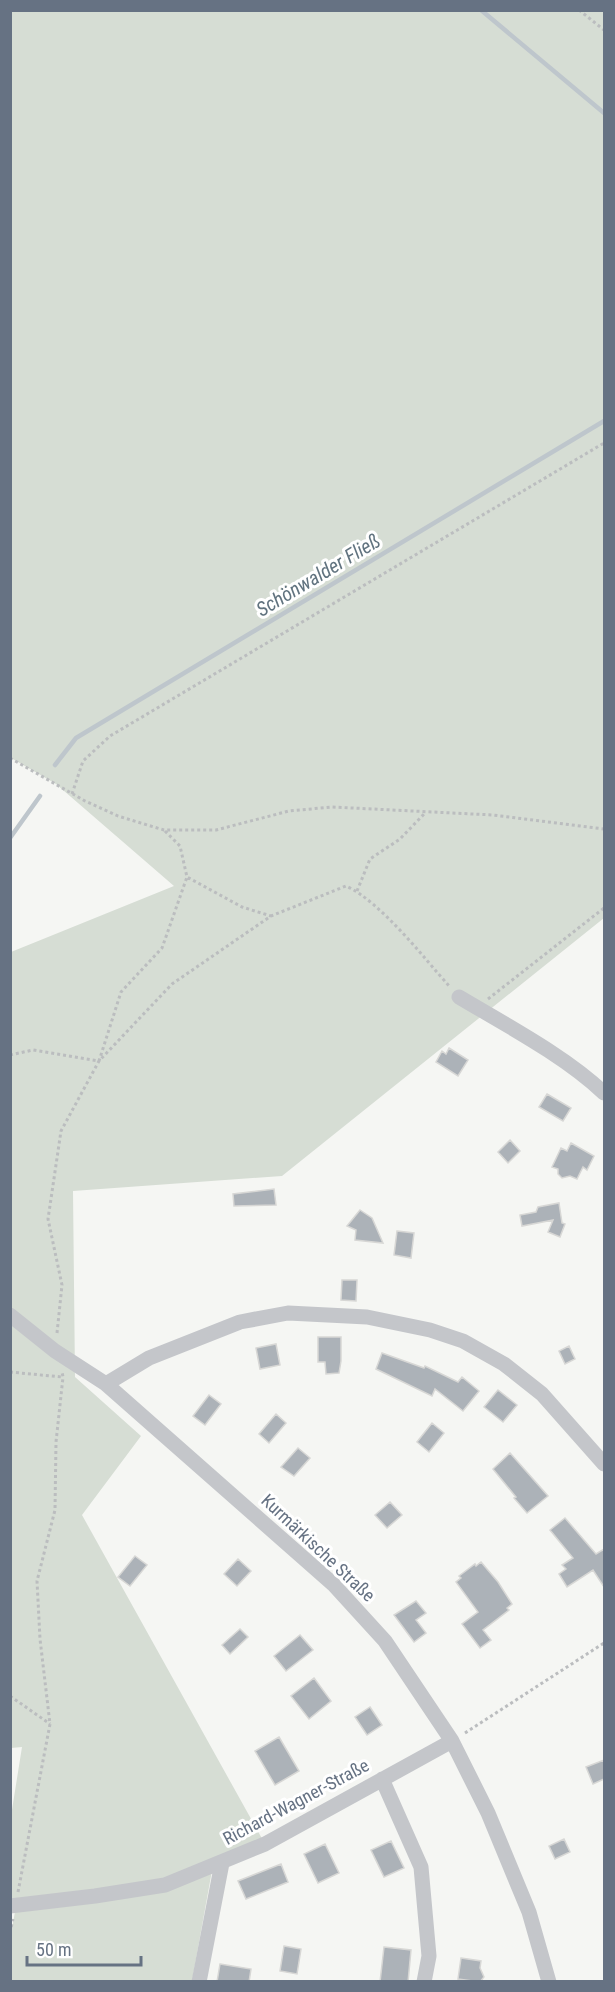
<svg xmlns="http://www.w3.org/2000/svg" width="615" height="1992" font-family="'Roboto Condensed',sans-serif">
  <rect width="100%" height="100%" fill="#f5f6f3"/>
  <path fill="#d6ddd4" d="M 11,11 L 604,11 L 604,918 L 282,1176 L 73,1191 L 75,1377 L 141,1436 L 82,1515 L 265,1844 L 213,1865 L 192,1981 L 11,1981 L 11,1934 L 16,1906 L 11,1906 L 11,1816 L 22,1747 L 11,1748 L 11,952 L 174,886 L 56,784 L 11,758 Z"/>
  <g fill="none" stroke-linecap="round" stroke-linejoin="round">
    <path stroke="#bec6cc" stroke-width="4.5" d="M 481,10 L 604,113
      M 55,765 L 76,738 L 604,421
      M 10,838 L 40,796"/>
  </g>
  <path fill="#acb2b8" stroke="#d7d7d5" stroke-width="1.5" d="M 449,1048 L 468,1060 L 458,1076 L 436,1062 L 442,1051 L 446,1054 Z
    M 547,1094 L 571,1108 L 563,1121 L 539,1107 Z
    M 510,1140 L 520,1151 L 508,1163 L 498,1152 Z
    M 571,1143 L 594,1156 L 587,1170 L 583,1167 L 577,1179 L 570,1176 L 562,1178 L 558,1174 L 558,1169 L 552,1167 L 561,1148 L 567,1151 Z
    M 274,1189 L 276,1205 L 234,1206 L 233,1194 Z
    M 559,1203 L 562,1223 L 565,1224 L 560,1237 L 548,1232 L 553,1220 L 522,1226 L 520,1215 L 536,1212 L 538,1207 Z
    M 360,1210 L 372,1218 L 383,1243 L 355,1240 L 356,1230 L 347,1226 Z
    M 397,1231 L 414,1233 L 411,1258 L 394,1255 Z
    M 342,1280 L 357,1280 L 356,1301 L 341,1300 Z
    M 318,1337 L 341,1337 L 341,1361 L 339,1373 L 326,1374 L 325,1362 L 318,1362 Z
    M 276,1344 L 280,1365 L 260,1369 L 256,1348 Z
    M 569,1346 L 575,1359 L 565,1364 L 559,1351 Z
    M 382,1353 L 424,1368 L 425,1366 L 458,1382 L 462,1377 L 479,1391 L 463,1411 L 435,1389 L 432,1396 L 376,1369 Z
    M 498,1390 L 517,1405 L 503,1422 L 484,1407 Z
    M 209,1395 L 221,1404 L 205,1425 L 193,1416 Z
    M 276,1414 L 286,1423 L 269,1443 L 259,1434 Z
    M 432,1423 L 444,1433 L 429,1452 L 417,1442 Z
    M 298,1448 L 310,1458 L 294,1476 L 281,1467 Z
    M 510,1453 L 548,1496 L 527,1513 L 514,1498 L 516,1497 L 493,1469 Z
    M 390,1502 L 402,1515 L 387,1528 L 375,1515 Z
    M 565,1518 L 596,1554 L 604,1549 L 604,1587 L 593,1570 L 567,1587 L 559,1574 L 566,1569 L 562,1565 L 573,1558 L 550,1530 Z
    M 135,1556 L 147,1565 L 130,1586 L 118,1577 Z
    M 238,1559 L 251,1571 L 237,1586 L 224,1574 Z
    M 481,1562 L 498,1582 L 512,1604 L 507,1608 L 509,1610 L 483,1630 L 491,1640 L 480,1648 L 462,1624 L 478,1612 L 456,1582 L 461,1578 L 459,1576 L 475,1564 L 476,1566 Z
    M 416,1601 L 426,1613 L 416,1620 L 426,1633 L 414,1642 L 394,1615 Z
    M 240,1629 L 248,1637 L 230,1654 L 222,1645 Z
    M 300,1635 L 313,1650 L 286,1671 L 274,1656 Z
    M 314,1678 L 331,1701 L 309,1719 L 291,1696 Z
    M 370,1707 L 382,1725 L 367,1735 L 355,1717 Z
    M 279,1737 L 299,1771 L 275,1785 L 255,1751 Z
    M 604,1760 L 604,1779 L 593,1784 L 586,1767 Z
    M 564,1839 L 570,1852 L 555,1859 L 549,1846 Z
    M 391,1841 L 404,1868 L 384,1877 L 371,1850 Z
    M 325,1844 L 339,1873 L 318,1883 L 304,1854 Z
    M 281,1864 L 288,1882 L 246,1899 L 238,1881 Z
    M 284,1946 L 301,1949 L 297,1974 L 280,1971 Z
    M 384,1947 L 411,1950 L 408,1982 L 380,1982 Z
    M 461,1958 L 481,1961 L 480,1968 L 484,1977 L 480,1982 L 458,1979 Z
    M 220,1964 L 251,1969 L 249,1982 L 217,1982 Z"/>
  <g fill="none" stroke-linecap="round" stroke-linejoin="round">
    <path stroke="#bbbdbf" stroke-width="3" stroke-dasharray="3 3" stroke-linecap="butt" d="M 579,10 L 604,30
      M 10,758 L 85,801 L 118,816 L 164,830 L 216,830 L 289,811 L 332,807 L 493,815 L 604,829
      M 72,794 L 83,761 L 110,736 L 604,443
      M 165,831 L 180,846 L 187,877 L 242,907 L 271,916
      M 357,891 L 370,859 L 400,839 L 425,813
      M 488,999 L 604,908
      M 10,1055 L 33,1050 L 99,1061 L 121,992 L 162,948 L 187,877
      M 57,1333 L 62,1285 L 48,1219 L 61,1131 L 99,1061 L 172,984 L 271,916 L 346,886 C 381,902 423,957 450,987
      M 10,1372 L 62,1377
      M 10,1696 L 50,1724
      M 465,1733 L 604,1643
      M 18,1892 L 50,1724 L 40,1639 L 37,1581 L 55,1510 L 56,1442 L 63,1377 L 62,1372
      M 10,1933 L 13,1919"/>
    <path stroke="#c4c6ca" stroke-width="15" d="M 459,997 C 506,1025 565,1056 604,1093
      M 10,1315 L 55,1351 L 106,1384 L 333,1584 L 385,1641 L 452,1741 L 488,1813 L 529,1912 L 549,1982
      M 106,1384 L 149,1358 L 240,1322 L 288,1313 L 367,1317 L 430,1330 L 463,1341 L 504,1364 L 542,1394 L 604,1464
      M 382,1779 L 421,1867 L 429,1956 L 424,1982
      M 10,1906 L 95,1896 L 165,1885 L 265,1844 L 452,1741
      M 199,1982 L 222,1863"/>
  </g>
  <g text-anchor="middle" stroke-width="6" stroke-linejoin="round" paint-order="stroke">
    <g font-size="18" fill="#667283" stroke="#fff">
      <text transform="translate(318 1548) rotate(43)" y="6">Kurmärkische Straße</text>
      <text transform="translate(296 1802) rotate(-28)" y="6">Richard-Wagner-Straße</text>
    </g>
    <g font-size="20" font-style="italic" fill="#61737f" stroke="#fff">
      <text transform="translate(318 575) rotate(-31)" y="7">Schönwalder Fließ</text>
    </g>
  </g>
  <rect width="615" height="1992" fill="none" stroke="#667283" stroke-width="24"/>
  <path d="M27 1956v9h114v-9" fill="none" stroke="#667283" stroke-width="3"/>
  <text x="36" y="1956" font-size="18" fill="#667283" stroke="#ffffff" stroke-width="4.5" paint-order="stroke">50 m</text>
</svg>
